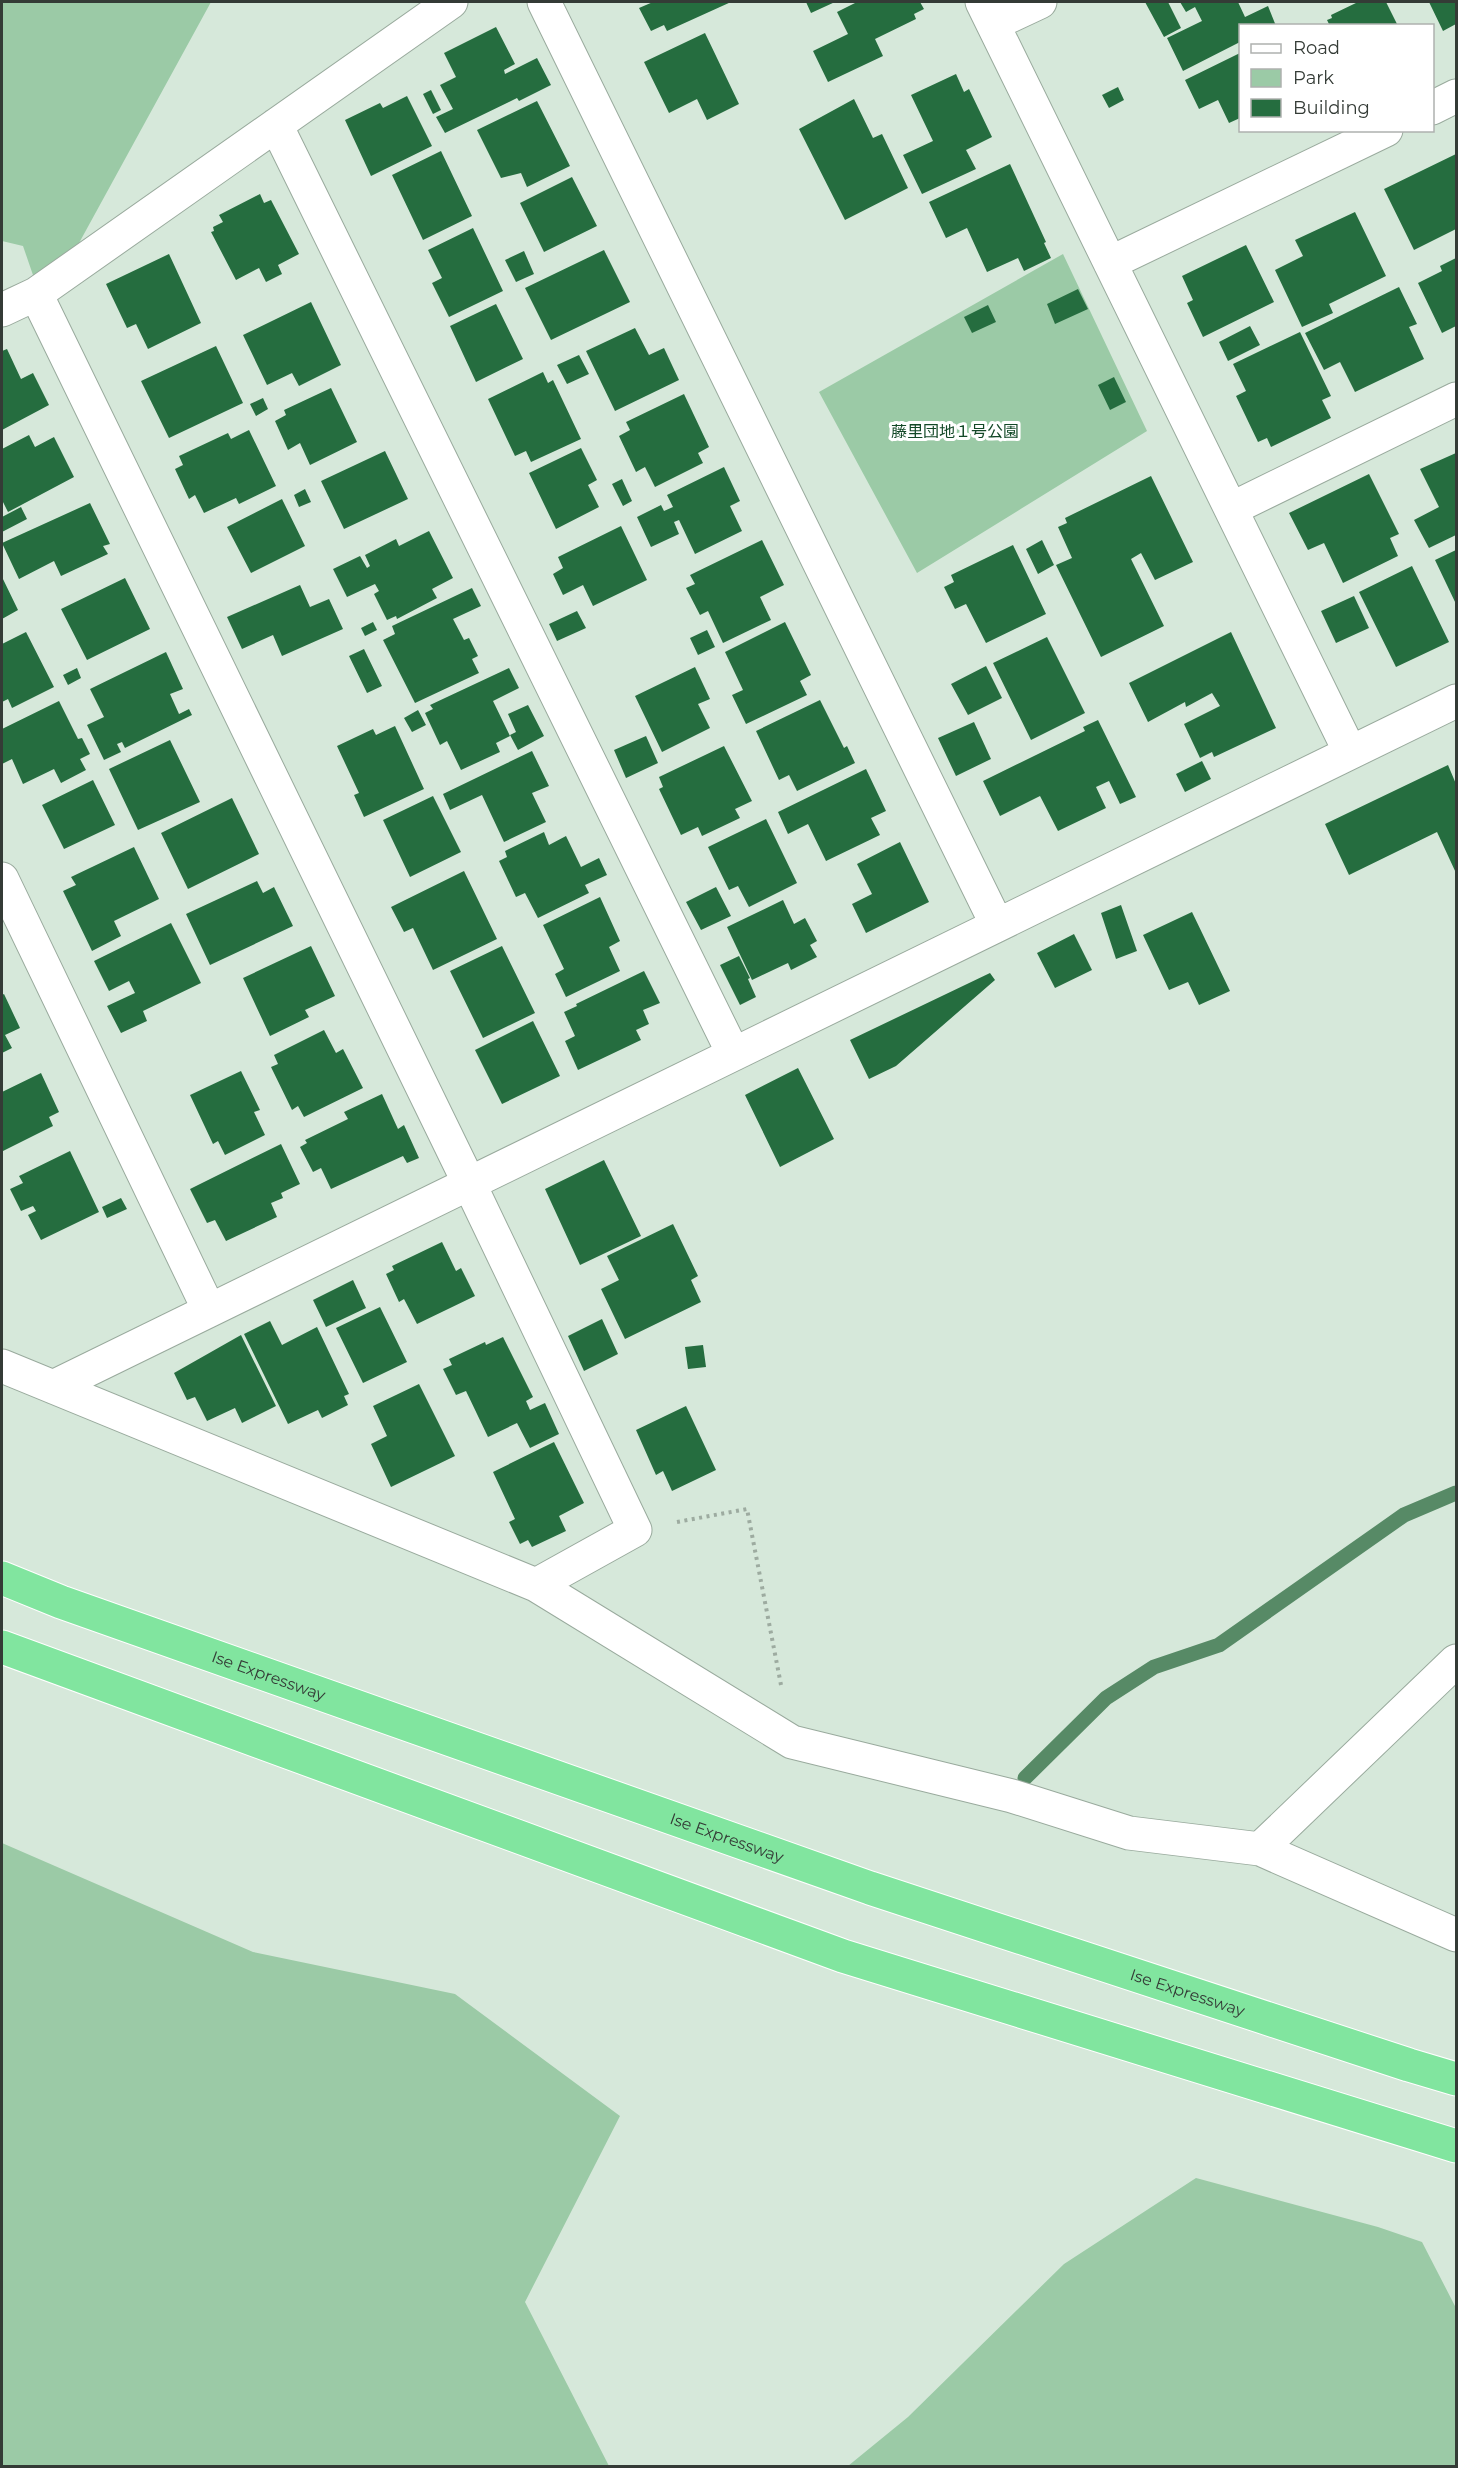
<svg xmlns="http://www.w3.org/2000/svg" width="1458" height="2468" font-family="Montserrat,'Noto Sans JP',sans-serif">
  <rect width="100%" height="100%" fill="#d6e8da"/>
  <path fill="#9bcaa6" d="M 2,2 L 211,2 L 44,307 L 23,246 L 2,241 Z
    M 1063,254 L 1147,431 L 917,573 L 819,392 Z
    M 2,1843 L 253,1952 L 455,1994 L 620,2116 L 525,2302 L 609,2466 L 2,2466 Z
    M 1196,2178 L 1378,2227 L 1422,2242 L 1456,2308 L 1456,2466 L 848,2466 L 908,2417 L 1064,2264 Z"/>
  <g fill="none" stroke-linecap="round" stroke-linejoin="round">
    <path stroke="#578a66" stroke-width="15" d="M 1025,1778 L 1106,1698 L 1154,1667 L 1219,1645 L 1404,1515 L 1456,1493"/>
  </g>
  <path fill="#256d3f" d="M 653,2 L 731,2 L 667,31 L 664,25 L 651,31 L 639,8 Z
    M 806,2 L 835,2 L 811,13 Z
    M 854,2 L 920,2 L 924,9 L 914,14 L 916,19 L 875,39 L 883,56 L 828,82 L 813,51 L 848,34 L 837,12 L 855,3 Z
    M 1145,2 L 1168,2 L 1181,28 L 1164,37 Z
    M 1180,2 L 1238,2 L 1245,17 L 1268,6 L 1276,26 L 1240,26 L 1240,42 L 1183,71 L 1167,38 L 1202,21 L 1195,7 L 1186,12 Z
    M 1358,2 L 1386,2 L 1398,26 L 1330,26 L 1327,20 L 1332,18 L 1331,15 Z
    M 1429,2 L 1456,2 L 1456,24 L 1443,31 Z
    M 496,27 L 515,64 L 504,70 L 505,74 L 537,58 L 551,85 L 519,101 L 517,98 L 445,133 L 436,117 L 453,109 L 440,85 L 456,77 L 444,53 Z
    M 705,33 L 739,104 L 707,120 L 697,99 L 669,113 L 644,62 Z
    M 1240,53 L 1240,118 L 1229,123 L 1218,100 L 1199,109 L 1185,80 Z
    M 956,74 L 964,92 L 969,89 L 992,137 L 966,150 L 976,169 L 922,194 L 903,155 L 933,141 L 911,95 Z
    M 1118,87 L 1124,100 L 1109,108 L 1102,95 Z
    M 431,90 L 441,110 L 433,114 L 423,94 Z
    M 407,96 L 432,146 L 371,176 L 345,120 L 380,103 L 383,108 Z
    M 854,99 L 873,138 L 882,134 L 908,188 L 845,220 L 799,129 Z
    M 537,101 L 570,166 L 527,187 L 521,173 L 501,178 L 477,130 Z
    M 441,151 L 472,216 L 423,240 L 392,175 Z
    M 1456,154 L 1456,229 L 1414,250 L 1384,189 Z
    M 1010,164 L 1046,242 L 1044,243 L 1051,258 L 1024,271 L 1018,258 L 987,272 L 967,228 L 946,238 L 929,202 Z
    M 572,177 L 597,226 L 544,252 L 520,203 Z
    M 260,194 L 264,203 L 271,200 L 299,254 L 278,265 L 282,274 L 266,282 L 259,268 L 236,280 L 211,232 L 214,231 L 213,227 L 223,222 L 219,215 Z
    M 1355,212 L 1386,276 L 1329,304 L 1333,313 L 1302,327 L 1275,270 L 1303,256 L 1295,240 Z
    M 473,228 L 503,291 L 449,317 L 432,283 L 442,278 L 428,250 Z
    M 1246,245 L 1274,302 L 1203,337 L 1187,303 L 1193,300 L 1182,276 Z
    M 604,250 L 630,302 L 551,340 L 525,288 Z
    M 524,251 L 534,274 L 516,282 L 505,260 Z
    M 169,254 L 201,323 L 148,349 L 136,324 L 127,328 L 106,284 Z
    M 1456,258 L 1456,326 L 1442,333 L 1418,283 L 1442,271 L 1440,266 Z
    M 1399,287 L 1417,324 L 1409,327 L 1424,359 L 1355,392 L 1340,362 L 1324,370 L 1305,333 Z
    M 1078,289 L 1088,309 L 1055,324 L 1047,304 Z
    M 311,302 L 341,365 L 299,386 L 292,373 L 267,385 L 243,335 Z
    M 496,304 L 523,359 L 476,382 L 450,326 Z
    M 988,305 L 996,322 L 972,333 L 964,317 Z
    M 1250,326 L 1260,345 L 1228,361 L 1219,342 Z
    M 635,328 L 649,355 L 664,348 L 679,380 L 615,411 L 586,351 Z
    M 1300,332 L 1331,396 L 1322,400 L 1331,418 L 1271,447 L 1267,438 L 1258,442 L 1236,396 L 1246,391 L 1233,364 Z
    M 216,346 L 243,403 L 169,438 L 141,381 Z
    M 7,349 L 21,379 L 33,373 L 49,405 L 2,430 L 2,351 Z
    M 579,355 L 589,374 L 567,384 L 557,365 Z
    M 543,372 L 548,383 L 553,380 L 581,439 L 531,462 L 526,451 L 515,456 L 488,399 Z
    M 1114,377 L 1126,402 L 1110,410 L 1098,385 Z
    M 331,388 L 357,442 L 310,465 L 300,443 L 288,450 L 275,421 L 286,415 L 284,410 Z
    M 684,394 L 709,447 L 698,453 L 703,463 L 655,487 L 645,467 L 636,472 L 619,436 L 630,430 L 626,422 Z
    M 263,398 L 268,409 L 256,416 L 250,404 Z
    M 249,430 L 276,486 L 239,504 L 236,498 L 204,513 L 195,495 L 189,499 L 175,469 L 183,465 L 179,456 L 228,433 L 231,439 Z
    M 29,435 L 35,447 L 54,437 L 74,477 L 8,512 L 2,500 L 2,449 Z
    M 581,448 L 597,480 L 588,485 L 599,507 L 556,529 L 529,473 Z
    M 385,451 L 408,499 L 344,529 L 321,481 Z
    M 1456,453 L 1456,535 L 1429,548 L 1414,520 L 1439,507 L 1420,469 Z
    M 724,467 L 740,501 L 730,506 L 742,531 L 695,554 L 679,520 L 674,522 L 679,534 L 651,547 L 637,517 L 661,505 L 664,511 L 673,507 L 667,495 Z
    M 1369,474 L 1399,534 L 1390,538 L 1398,556 L 1343,583 L 1324,543 L 1308,550 L 1289,513 Z
    M 1151,476 L 1193,562 L 1155,580 L 1141,553 L 1131,559 L 1164,626 L 1101,657 L 1056,565 L 1072,558 L 1058,527 L 1067,523 L 1065,518 Z
    M 622,479 L 632,501 L 623,506 L 612,484 Z
    M 305,489 L 311,502 L 299,507 L 294,495 Z
    M 282,499 L 305,546 L 251,573 L 227,527 Z
    M 90,503 L 110,544 L 103,546 L 108,554 L 61,576 L 54,561 L 19,579 L 2,543 Z
    M 21,507 L 27,519 L 2,532 L 2,517 Z
    M 621,526 L 647,580 L 593,606 L 583,585 L 563,595 L 553,574 L 563,568 L 558,557 Z
    M 429,531 L 453,578 L 432,589 L 437,598 L 397,619 L 396,616 L 387,620 L 374,594 L 379,591 L 375,584 L 347,597 L 333,569 L 360,556 L 367,568 L 370,566 L 365,555 L 396,539 L 399,546 Z
    M 762,540 L 784,585 L 760,597 L 771,620 L 723,643 L 708,611 L 700,615 L 686,588 L 695,584 L 690,575 Z
    M 1042,540 L 1054,565 L 1038,574 L 1026,549 Z
    M 1013,545 L 1046,614 L 986,643 L 966,604 L 955,609 L 944,587 L 954,582 L 951,575 Z
    M 1456,550 L 1456,604 L 1435,560 Z
    M 1412,566 L 1449,642 L 1396,667 L 1359,592 Z
    M 2,577 L 18,610 L 2,619 Z
    M 125,578 L 150,629 L 87,660 L 61,609 Z
    M 300,585 L 310,607 L 329,599 L 343,629 L 282,656 L 273,635 L 242,649 L 227,617 Z
    M 472,588 L 481,606 L 453,619 L 464,640 L 469,638 L 478,656 L 472,659 L 479,673 L 415,703 L 383,640 L 395,634 L 392,626 Z
    M 1354,596 L 1369,628 L 1336,643 L 1321,611 Z
    M 577,611 L 586,628 L 557,641 L 549,624 Z
    M 373,622 L 377,630 L 365,636 L 361,628 Z
    M 785,622 L 811,675 L 800,681 L 807,695 L 746,724 L 732,695 L 743,690 L 725,652 Z
    M 707,630 L 715,647 L 698,655 L 690,638 Z
    M 26,632 L 54,687 L 12,708 L 8,699 L 2,702 L 2,644 Z
    M 1231,632 L 1276,728 L 1214,757 L 1212,752 L 1200,758 L 1184,724 L 1220,706 L 1212,693 L 1186,707 L 1185,702 L 1148,722 L 1129,683 Z
    M 1047,637 L 1085,713 L 1031,740 L 993,663 Z
    M 364,649 L 382,686 L 367,693 L 349,656 Z
    M 166,652 L 183,689 L 170,694 L 179,714 L 189,709 L 192,715 L 125,748 L 122,742 L 117,744 L 121,752 L 104,760 L 87,725 L 104,717 L 90,689 Z
    M 986,666 L 1002,698 L 968,715 L 951,684 Z
    M 695,667 L 710,699 L 698,704 L 710,728 L 662,752 L 635,696 Z
    M 77,668 L 81,678 L 68,685 L 63,675 Z
    M 509,668 L 519,688 L 493,701 L 510,736 L 496,743 L 500,752 L 461,770 L 447,741 L 440,745 L 425,713 L 433,709 L 430,705 Z
    M 820,700 L 844,748 L 847,746 L 855,763 L 797,791 L 789,775 L 779,780 L 756,731 Z
    M 59,701 L 78,739 L 82,738 L 90,754 L 80,759 L 86,770 L 61,783 L 54,769 L 23,784 L 12,759 L 2,764 L 2,729 Z
    M 528,705 L 544,736 L 518,750 L 510,735 L 516,732 L 508,714 Z
    M 418,710 L 426,725 L 412,732 L 404,718 Z
    M 1098,720 L 1136,797 L 1120,804 L 1109,781 L 1096,787 L 1106,808 L 1058,831 L 1040,796 L 1000,816 L 983,781 L 1085,731 L 1083,727 Z
    M 974,722 L 991,759 L 956,776 L 938,738 Z
    M 395,726 L 424,789 L 364,817 L 354,795 L 359,793 L 337,746 L 373,729 L 376,735 Z
    M 646,736 L 658,763 L 626,778 L 614,750 Z
    M 170,740 L 200,802 L 138,830 L 109,769 Z
    M 724,746 L 752,801 L 735,809 L 740,818 L 702,836 L 698,827 L 681,835 L 659,789 L 663,787 L 659,777 Z
    M 532,751 L 549,786 L 532,793 L 546,822 L 504,842 L 482,795 L 450,810 L 443,794 Z
    M 1202,761 L 1211,779 L 1185,792 L 1176,774 Z
    M 1448,765 L 1456,784 L 1456,873 L 1437,832 L 1349,875 L 1325,824 Z
    M 866,769 L 886,811 L 871,818 L 880,835 L 826,861 L 808,824 L 788,834 L 778,812 Z
    M 93,780 L 115,825 L 64,849 L 42,805 Z
    M 433,796 L 461,852 L 410,877 L 383,820 Z
    M 232,798 L 259,854 L 188,889 L 161,833 Z
    M 766,819 L 797,883 L 749,907 L 738,886 L 729,890 L 708,847 Z
    M 544,832 L 549,845 L 566,836 L 581,867 L 599,858 L 607,875 L 585,885 L 589,893 L 538,918 L 525,893 L 516,897 L 499,861 L 507,857 L 505,851 Z
    M 900,842 L 929,902 L 866,933 L 852,904 L 872,894 L 857,864 Z
    M 134,847 L 159,899 L 114,921 L 121,936 L 92,951 L 63,891 L 76,885 L 71,877 Z
    M 464,871 L 497,939 L 433,970 L 413,928 L 404,932 L 391,907 Z
    M 257,881 L 263,893 L 274,887 L 293,926 L 210,965 L 186,914 Z
    M 716,887 L 731,916 L 701,930 L 686,902 Z
    M 600,897 L 620,941 L 609,947 L 620,971 L 566,997 L 555,974 L 564,969 L 543,925 Z
    M 783,900 L 794,924 L 805,918 L 817,941 L 810,945 L 817,957 L 791,970 L 788,963 L 752,980 L 727,927 Z
    M 1121,905 L 1137,951 L 1116,959 L 1101,913 Z
    M 1192,912 L 1230,991 L 1199,1005 L 1188,982 L 1169,990 L 1143,935 Z
    M 171,923 L 201,983 L 143,1011 L 147,1021 L 121,1033 L 107,1006 L 135,993 L 129,981 L 109,991 L 94,961 Z
    M 1074,934 L 1092,970 L 1055,988 L 1037,953 Z
    M 311,946 L 335,996 L 305,1010 L 309,1017 L 270,1036 L 243,978 Z
    M 502,946 L 535,1013 L 483,1038 L 450,971 Z
    M 739,956 L 750,978 L 748,979 L 756,997 L 740,1005 L 720,965 Z
    M 644,971 L 660,1003 L 643,1010 L 649,1024 L 636,1030 L 641,1040 L 578,1070 L 565,1041 L 575,1036 L 564,1012 L 577,1006 L 576,1004 Z
    M 990,973 L 995,980 L 896,1066 L 869,1079 L 850,1040 Z
    M 4,994 L 20,1028 L 5,1035 L 12,1048 L 2,1053 L 2,995 Z
    M 533,1021 L 560,1076 L 502,1104 L 475,1050 Z
    M 324,1030 L 336,1053 L 343,1049 L 363,1088 L 304,1117 L 298,1106 L 292,1110 L 271,1067 L 278,1064 L 274,1055 Z
    M 798,1068 L 834,1139 L 780,1167 L 745,1095 Z
    M 241,1071 L 260,1110 L 254,1112 L 265,1135 L 225,1155 L 218,1141 L 213,1144 L 190,1095 Z
    M 41,1073 L 59,1112 L 49,1117 L 53,1126 L 3,1151 L 2,1092 Z
    M 382,1094 L 398,1129 L 404,1125 L 419,1158 L 407,1163 L 403,1156 L 331,1189 L 321,1168 L 313,1172 L 300,1147 L 307,1143 L 305,1140 L 348,1119 L 344,1112 Z
    M 281,1144 L 300,1184 L 281,1193 L 283,1198 L 271,1203 L 277,1217 L 226,1241 L 215,1220 L 207,1223 L 190,1189 Z
    M 70,1151 L 99,1212 L 41,1240 L 28,1215 L 36,1211 L 33,1206 L 21,1211 L 10,1189 L 23,1183 L 19,1176 Z
    M 604,1160 L 641,1236 L 580,1265 L 545,1189 Z
    M 121,1198 L 127,1209 L 107,1218 L 102,1207 Z
    M 673,1224 L 698,1276 L 691,1280 L 701,1302 L 625,1339 L 601,1289 L 619,1280 L 607,1256 Z
    M 442,1242 L 456,1271 L 461,1268 L 475,1296 L 417,1324 L 404,1299 L 399,1302 L 386,1274 L 394,1270 L 392,1266 Z
    M 353,1280 L 366,1308 L 326,1327 L 313,1300 Z
    M 380,1307 L 407,1362 L 363,1383 L 336,1328 Z
    M 602,1319 L 618,1354 L 584,1371 L 568,1336 Z
    M 270,1321 L 282,1345 L 317,1327 L 349,1394 L 344,1396 L 348,1405 L 322,1418 L 318,1410 L 288,1424 L 244,1334 Z
    M 241,1335 L 276,1406 L 242,1423 L 235,1408 L 207,1421 L 195,1397 L 187,1400 L 174,1373 Z
    M 503,1337 L 533,1397 L 526,1401 L 530,1410 L 545,1403 L 559,1434 L 530,1448 L 517,1423 L 488,1437 L 466,1391 L 456,1395 L 443,1369 L 452,1365 L 449,1359 L 485,1342 L 486,1345 Z
    M 703,1345 L 706,1367 L 688,1369 L 685,1347 Z
    M 419,1384 L 455,1456 L 391,1487 L 371,1444 L 387,1436 L 373,1406 Z
    M 686,1406 L 716,1470 L 672,1491 L 663,1471 L 656,1475 L 636,1430 Z
    M 554,1442 L 584,1503 L 559,1516 L 566,1531 L 532,1547 L 528,1540 L 520,1544 L 509,1522 L 515,1519 L 493,1472 Z"/>
  <g fill="none" stroke-linecap="round" stroke-linejoin="round">
    <defs>
      <path id="minor" d="M 544,2 L 997,925
        M 982,2 L 1350,752
        M 993,24 L 1040,2
        M 1432,108 L 1456,96
        M 276,125 L 733,1053
        M 1110,263 L 1386,130
        M 36,294 L 469,1183 L 635,1530 L 536,1585
        M 2,310 L 36,294 L 451,2
        M 1231,509 L 1456,399
        M 2,879 L 209,1310
        M 2,1366 L 536,1585 L 792,1742 L 1012,1796 L 1129,1833 L 1260,1849 L 1456,1935
        M 53,1387 L 1456,701
        M 1260,1849 L 1456,1661"/>
      <g id="motorway">
        <path id="s1" d="M 2,1578 L 61,1602 L 870,1888 L 1409,2065 L 1456,2079"/>
        <path d="M 2,1647 L 843,1956 L 1456,2146"/>
      </g>
    </defs>
    <use href="#minor" stroke="#99aa9d" stroke-width="35"/>
    <use href="#motorway" stroke="#fff" stroke-width="35"/>
    <path stroke="#9daba0" stroke-width="4" stroke-dasharray="3 4.5" stroke-linecap="butt" d="M 677,1522 L 747,1509 L 781,1685"/>
    <use href="#minor" stroke="#fff" stroke-width="33"/>
    <use href="#motorway" stroke="#81e59f" stroke-width="33"/>
  </g>
  <g text-anchor="middle" stroke-width="6" stroke-linejoin="round" paint-order="stroke">
    <g font-size="16" fill="#134827" stroke="#fff">
      <text x="955" y="437">藤里団地１号公園</text>
    </g>
    <g font-size="16" fill="#343b36" stroke="#fff">
      <text dy="6" stroke="none"><textPath href="#s1" startOffset="284">Ise Expressway</textPath></text>
      <text dy="6" stroke="none"><textPath href="#s1" startOffset="770">Ise Expressway</textPath></text>
      <text dy="6" stroke="none"><textPath href="#s1" startOffset="1256">Ise Expressway</textPath></text>
    </g>
  </g>
  <rect width="1458" height="2468" fill="none" stroke="#343b36" stroke-width="6"/>
  <rect x="1239" y="24" width="195" height="108" fill="#ffffff" stroke="#aeb1af" stroke-width="1.5"/>
  <rect x="1251" y="44" width="30" height="9" fill="#ffffff" stroke="#aeb1af" stroke-width="1.5"/>
  <text x="1293" y="54" font-size="18" fill="#343b36">Road</text>
  <rect x="1251" y="69" width="30" height="18" fill="#9bcaa6" stroke="#aeb1af" stroke-width="1.5"/>
  <text x="1293" y="84" font-size="18" fill="#343b36">Park</text>
  <rect x="1251" y="99" width="30" height="18" fill="#256d3f" stroke="#aeb1af" stroke-width="1.5"/>
  <text x="1293" y="114" font-size="18" fill="#343b36">Building</text>
</svg>
